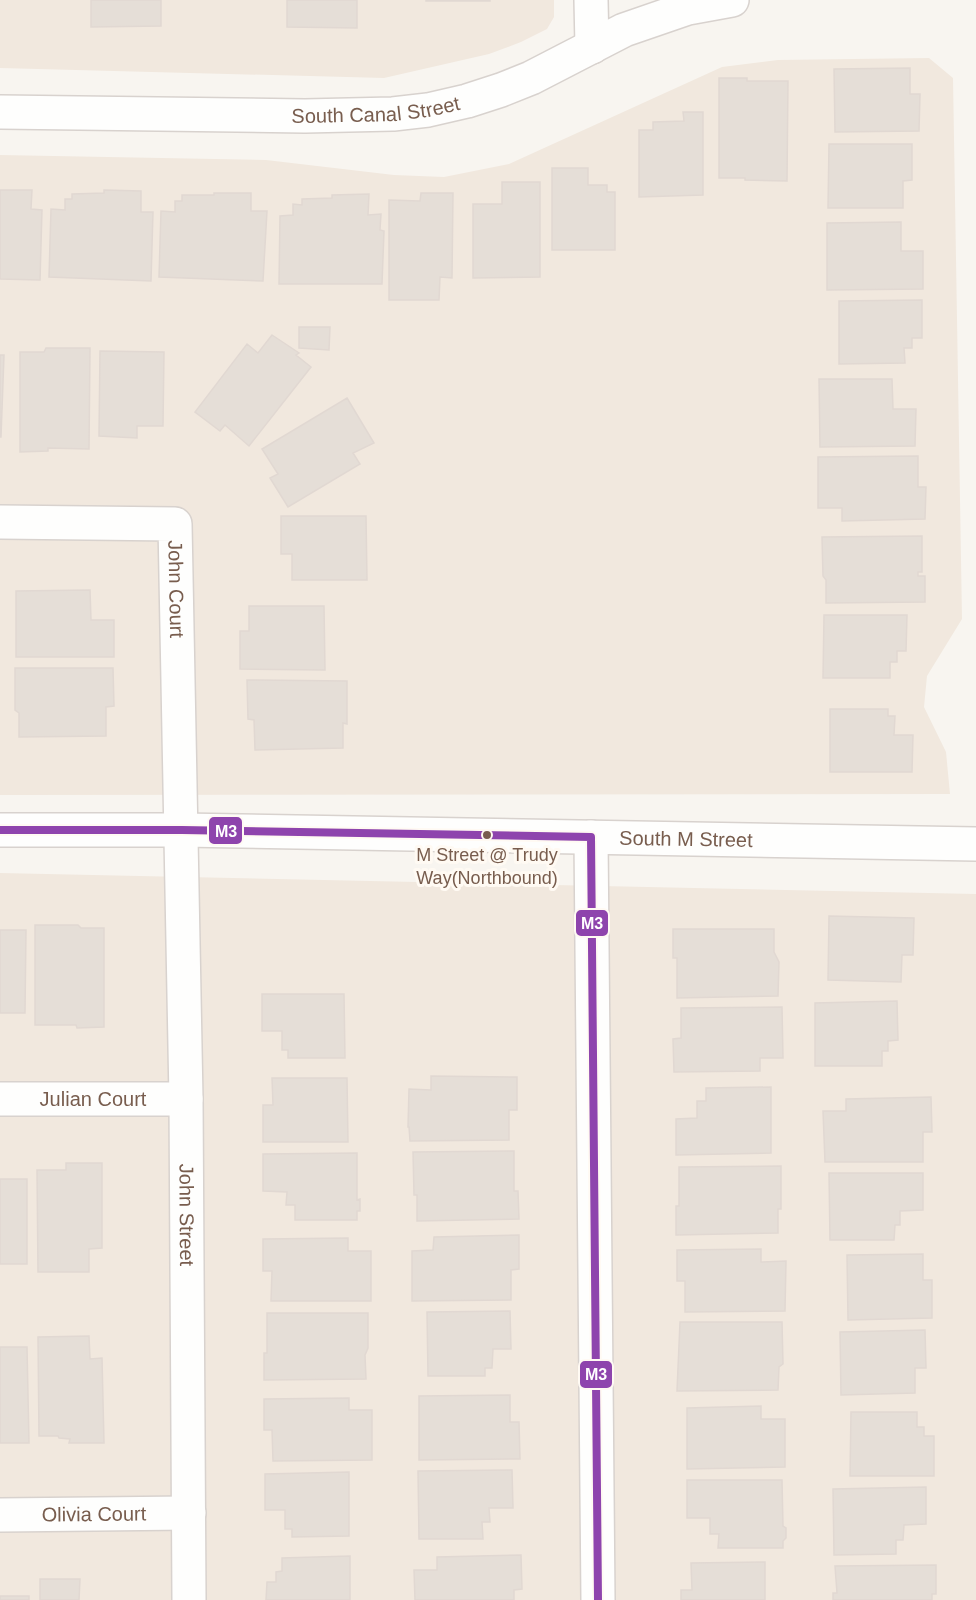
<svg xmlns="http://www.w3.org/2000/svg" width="976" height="1600" font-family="Helvetica,sans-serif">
  <rect width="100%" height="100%" fill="#f8f5f0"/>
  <path fill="#f1e8de" d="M 0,0 L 554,0 L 554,17 L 547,29 L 521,42 L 489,54 L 384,78 L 0,68 Z
    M 929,58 L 953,78 L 962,619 L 927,676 L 924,707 L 946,752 L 950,794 L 0,795 L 0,155 L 266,160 L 394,175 L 444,177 L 509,164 L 722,67 L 778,60 Z
    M 0,873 L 976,894 L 976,1600 L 0,1600 Z"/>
  <path fill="#e5ded7" stroke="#e1d8d2" stroke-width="1.5" d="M 91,0 L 161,0 L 161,26 L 91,27 Z
    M 287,0 L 357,0 L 357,28 L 287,27 Z
    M 426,0 L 490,0 L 490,1 L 426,1 Z
    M 910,68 L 910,94 L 920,94 L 919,131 L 835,132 L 834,69 Z
    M 719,78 L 747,78 L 747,81 L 788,81 L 787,181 L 745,180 L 745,178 L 719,178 Z
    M 683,112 L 703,112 L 703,195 L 639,197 L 639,130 L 653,130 L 653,122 L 684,121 Z
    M 829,144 L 912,144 L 912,180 L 903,181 L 903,208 L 828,208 Z
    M 552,168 L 588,168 L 588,185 L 607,185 L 607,192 L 615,192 L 615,250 L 552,250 Z
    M 502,182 L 540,182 L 540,277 L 473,278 L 473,204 L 502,204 Z
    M 0,190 L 32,190 L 31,209 L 42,210 L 40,280 L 0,279 Z
    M 104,190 L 141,191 L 141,212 L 153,212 L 151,281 L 49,277 L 51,209 L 65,210 L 65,199 L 72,199 L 72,194 L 104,193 Z
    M 214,193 L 251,193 L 251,211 L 267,211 L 263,281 L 159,277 L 161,211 L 175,212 L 175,201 L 182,201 L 182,195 L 214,195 Z
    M 421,193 L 453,193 L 452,278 L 440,277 L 439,300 L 389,300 L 389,200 L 420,201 Z
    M 369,194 L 368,215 L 381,214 L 380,230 L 384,231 L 382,284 L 279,284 L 280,216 L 293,215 L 293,204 L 302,205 L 302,199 L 332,198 L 332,195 Z
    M 901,222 L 901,251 L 923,251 L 923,289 L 827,290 L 827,223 Z
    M 922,300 L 922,338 L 912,338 L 912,348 L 904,348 L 905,363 L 839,364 L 839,301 Z
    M 299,327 L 330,327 L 329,350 L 299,348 Z
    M 272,335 L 299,353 L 296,355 L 311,367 L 249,446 L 225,425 L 220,431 L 195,412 L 247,344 L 258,353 Z
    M 46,348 L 90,348 L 89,449 L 48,448 L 48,451 L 20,452 L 20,352 L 44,352 Z
    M 100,351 L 164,352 L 163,426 L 137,426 L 137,438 L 99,436 Z
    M 0,355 L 4,355 L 1,437 L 0,437 Z
    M 819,379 L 892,379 L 893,409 L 916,409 L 915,446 L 820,447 Z
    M 347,398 L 374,443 L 353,453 L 360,464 L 288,507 L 270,478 L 278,474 L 262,449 Z
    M 918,456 L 918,487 L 926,487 L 925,519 L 842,521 L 842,508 L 818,508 L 818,457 Z
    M 281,516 L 366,516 L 367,580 L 292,580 L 292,554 L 281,554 Z
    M 922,536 L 922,572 L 918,572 L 918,576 L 925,576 L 925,602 L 826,603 L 826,580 L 823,576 L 822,537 Z
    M 90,590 L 91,620 L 114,620 L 114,657 L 16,657 L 16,591 Z
    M 249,606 L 324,606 L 325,670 L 240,669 L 240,631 L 249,631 Z
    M 824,615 L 907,615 L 906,651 L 897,651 L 897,662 L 890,662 L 890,678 L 823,678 Z
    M 15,668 L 113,668 L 114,706 L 106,707 L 106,736 L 19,737 L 19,713 L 15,710 Z
    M 247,680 L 347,681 L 347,724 L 343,723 L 343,748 L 255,750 L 254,720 L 248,719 Z
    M 830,709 L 888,709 L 888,716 L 895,716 L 894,735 L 913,735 L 912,772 L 830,772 Z
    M 829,916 L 914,918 L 913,955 L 902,955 L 901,982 L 828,980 Z
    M 35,925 L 78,925 L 81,928 L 104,928 L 104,1027 L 77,1028 L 76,1025 L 35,1025 Z
    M 673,929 L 774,929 L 774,952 L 779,962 L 778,996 L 677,998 L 677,958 L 673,958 Z
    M 0,930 L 26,930 L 25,1013 L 0,1013 Z
    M 262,994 L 344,994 L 345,1058 L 288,1058 L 288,1050 L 282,1050 L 282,1031 L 262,1031 Z
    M 897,1001 L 898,1040 L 888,1041 L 888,1051 L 882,1051 L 882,1066 L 815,1066 L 815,1003 Z
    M 782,1007 L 783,1058 L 760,1058 L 760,1071 L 674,1072 L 673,1039 L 681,1038 L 681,1008 Z
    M 431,1076 L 517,1077 L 517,1110 L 509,1110 L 509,1140 L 410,1141 L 409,1127 L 408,1127 L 409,1089 L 431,1090 Z
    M 272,1078 L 347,1078 L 348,1142 L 263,1142 L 263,1105 L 273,1105 Z
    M 771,1087 L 771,1153 L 676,1155 L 676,1119 L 697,1118 L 697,1101 L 706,1101 L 706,1088 Z
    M 931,1097 L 932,1132 L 923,1132 L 923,1162 L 825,1162 L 823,1111 L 846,1111 L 846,1099 Z
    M 514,1151 L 514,1191 L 518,1191 L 519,1219 L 417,1221 L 417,1195 L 414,1195 L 413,1152 Z
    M 357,1153 L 357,1200 L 360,1199 L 360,1211 L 357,1211 L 357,1220 L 295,1220 L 295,1205 L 286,1205 L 287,1192 L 263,1191 L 263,1154 Z
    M 66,1163 L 102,1163 L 102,1248 L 89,1249 L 89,1272 L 38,1272 L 37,1170 L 66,1170 Z
    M 781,1166 L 781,1209 L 778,1209 L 778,1233 L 676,1235 L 676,1206 L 679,1206 L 679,1167 Z
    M 829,1173 L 923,1173 L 923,1210 L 900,1211 L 900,1225 L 895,1225 L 894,1240 L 830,1240 Z
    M 0,1179 L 27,1179 L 27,1264 L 0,1264 Z
    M 519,1235 L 519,1269 L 511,1270 L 511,1300 L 412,1301 L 412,1251 L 433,1250 L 434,1237 Z
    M 348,1238 L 348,1251 L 371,1251 L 371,1301 L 271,1301 L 272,1271 L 263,1271 L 263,1239 Z
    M 761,1249 L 761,1262 L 786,1261 L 785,1311 L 685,1312 L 685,1281 L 677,1281 L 677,1250 Z
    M 923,1254 L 923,1280 L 932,1280 L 932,1318 L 848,1320 L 847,1255 Z
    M 510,1311 L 511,1349 L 493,1349 L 492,1368 L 485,1368 L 485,1376 L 428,1376 L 427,1312 Z
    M 267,1313 L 368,1313 L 368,1348 L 365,1355 L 366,1379 L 264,1380 L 264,1353 L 267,1353 Z
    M 680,1322 L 782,1322 L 783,1364 L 779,1367 L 778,1390 L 677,1391 Z
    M 925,1330 L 926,1368 L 915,1368 L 915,1393 L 841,1395 L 840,1332 Z
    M 89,1336 L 90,1359 L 102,1358 L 104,1443 L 69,1443 L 70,1439 L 59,1438 L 58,1436 L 39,1436 L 38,1337 Z
    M 0,1347 L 27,1347 L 29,1443 L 0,1443 Z
    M 510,1395 L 510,1422 L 519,1422 L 520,1459 L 419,1460 L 419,1396 Z
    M 349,1398 L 349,1410 L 372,1410 L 372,1460 L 273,1461 L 272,1430 L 264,1430 L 264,1399 Z
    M 761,1406 L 761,1419 L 785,1419 L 785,1467 L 687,1469 L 687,1408 Z
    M 851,1412 L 917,1412 L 917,1427 L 924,1427 L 924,1436 L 934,1436 L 934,1476 L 850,1476 Z
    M 512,1470 L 513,1508 L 489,1508 L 490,1522 L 482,1522 L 483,1539 L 419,1539 L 418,1471 Z
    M 349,1472 L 349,1536 L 292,1537 L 292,1529 L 285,1529 L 285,1510 L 265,1510 L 265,1474 Z
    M 687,1480 L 782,1480 L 783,1526 L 786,1528 L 786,1538 L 783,1541 L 783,1548 L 718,1548 L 719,1534 L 710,1534 L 710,1518 L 687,1518 Z
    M 926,1487 L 926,1524 L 904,1525 L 903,1540 L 896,1540 L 896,1554 L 834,1555 L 833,1489 Z
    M 521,1555 L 522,1589 L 514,1590 L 514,1600 L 415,1600 L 414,1570 L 437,1570 L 437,1557 Z
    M 350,1556 L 350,1600 L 266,1600 L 267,1582 L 276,1582 L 276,1572 L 282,1571 L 282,1558 Z
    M 765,1562 L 765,1600 L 681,1600 L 681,1590 L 692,1590 L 691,1563 Z
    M 936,1565 L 936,1594 L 932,1594 L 932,1600 L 833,1600 L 833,1593 L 837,1593 L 835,1566 Z
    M 40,1579 L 80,1579 L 79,1600 L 40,1600 Z
    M 0,1596 L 29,1596 L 29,1600 L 0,1600 Z"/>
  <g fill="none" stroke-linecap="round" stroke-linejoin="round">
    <defs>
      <g id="minor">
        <path d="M 591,0 L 592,47"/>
        <path id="s1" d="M 0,112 L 305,116 L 393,114 L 428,110 L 467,101 L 501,90 L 531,78 L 624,30 L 688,8 L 732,0"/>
        <path id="s2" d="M 0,522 L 175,524 L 186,1099 L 189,1600"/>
        <path id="s3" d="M 0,830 L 182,830 L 976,844"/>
        <path d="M 591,837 L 598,1600"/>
        <path id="s4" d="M 0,1099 L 186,1099"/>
        <path id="s5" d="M 0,1515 L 189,1513"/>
      </g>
    </defs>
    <use href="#minor" stroke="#d8d2ce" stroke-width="36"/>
    <use href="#minor" stroke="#fefefd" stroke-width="33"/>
    <defs>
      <path id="bus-1" d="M 0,830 L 182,830 L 591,837 L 598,1600"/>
    </defs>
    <use href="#bus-1" stroke="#fffaf3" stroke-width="12"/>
    <use href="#bus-1" stroke="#8e44ad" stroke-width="8"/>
  </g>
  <circle fill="#785d4e" stroke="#fffaf3" stroke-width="2" cx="487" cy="835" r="5"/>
  <g text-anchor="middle" stroke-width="6" stroke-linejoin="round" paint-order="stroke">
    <g font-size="18" fill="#785d4e" stroke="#fffaf3">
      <text x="487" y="861">M Street @ Trudy<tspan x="487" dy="23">Way(Northbound)</tspan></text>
    </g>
    <g font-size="20" fill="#785d4e" stroke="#fffaf3">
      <text dy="7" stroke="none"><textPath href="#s1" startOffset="376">South Canal Street</textPath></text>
      <text dy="7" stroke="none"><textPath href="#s2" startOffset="240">John Court</textPath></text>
      <text dy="7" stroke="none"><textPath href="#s3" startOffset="686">South M Street</textPath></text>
      <text dy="7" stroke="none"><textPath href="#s4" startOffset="93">Julian Court</textPath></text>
      <text dy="7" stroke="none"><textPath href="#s2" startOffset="866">John Street</textPath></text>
      <text dy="7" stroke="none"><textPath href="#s5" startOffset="94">Olivia Court</textPath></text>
    </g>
  </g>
  <g stroke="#fffaf3" stroke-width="2">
    <rect x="208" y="816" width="35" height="29" rx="6" fill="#8e44ad"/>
    <rect x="575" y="909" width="34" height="28" rx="6" fill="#8e44ad"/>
    <rect x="579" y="1360" width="34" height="29" rx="6" fill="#8e44ad"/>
  </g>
  <g font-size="16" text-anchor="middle" font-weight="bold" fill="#fff">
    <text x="226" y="837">M3</text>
    <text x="592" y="929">M3</text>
    <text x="596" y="1380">M3</text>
  </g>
</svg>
